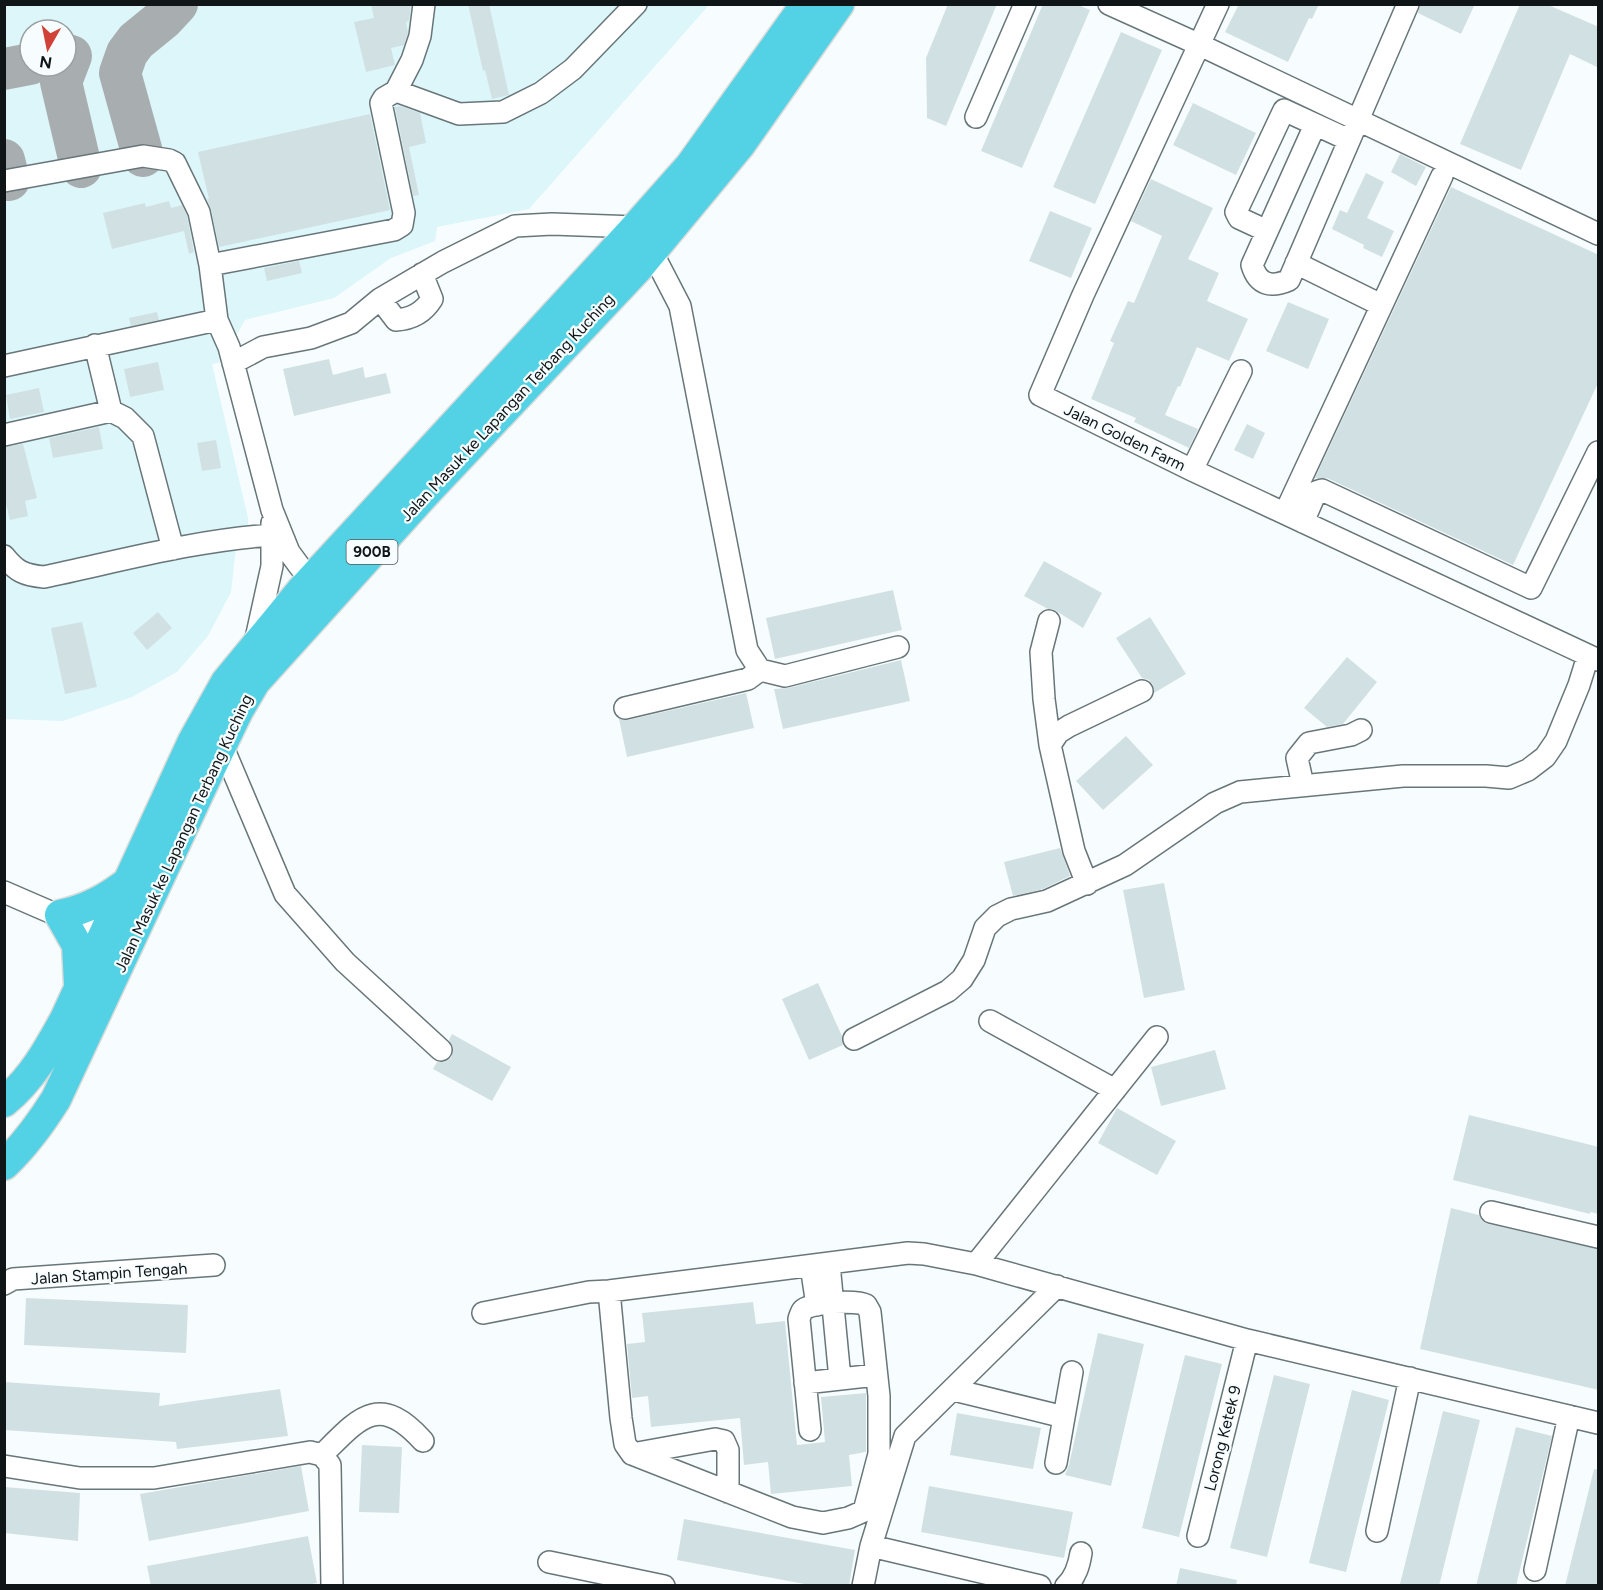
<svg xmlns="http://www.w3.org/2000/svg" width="1603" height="1590" font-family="Figtree,sans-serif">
  <rect width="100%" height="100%" fill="#f7fdfe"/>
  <path fill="#dcf6fa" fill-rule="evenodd" d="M 5,5 L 709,5 L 529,209 L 437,227 L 435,241 L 391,258 L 334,298 L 245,320 L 221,362 L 212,364 L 248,518 L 248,530 L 236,548 L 231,592 L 208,636 L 177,672 L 132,697 L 63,721 L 5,719 ZM 30,30 L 66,30 L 66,66 L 30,66 Z"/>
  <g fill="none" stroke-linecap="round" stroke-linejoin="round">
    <path stroke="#a8aeb0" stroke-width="42" d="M 71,56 L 61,82 L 81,167
      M 4,69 L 30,64
      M 143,156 L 120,73 L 127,53 L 136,41 L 163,19 L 177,4
      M 4,160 L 9,180"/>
  </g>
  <path fill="#d1e1e3" d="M 371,4 L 411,4 L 409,21 L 406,22 L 408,33 L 404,45 L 391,48 L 395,65 L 366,72 L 354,22 L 374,18 Z
    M 468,4 L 489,4 L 509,95 L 492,99 L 485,70 L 483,71 Z
    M 948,4 L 997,4 L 946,126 L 927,118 L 926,58 Z
    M 1043,4 L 1076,4 L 1090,10 L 1022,168 L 981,151 Z
    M 1239,4 L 1319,4 L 1312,19 L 1309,18 L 1288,62 L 1225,32 Z
    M 1420,4 L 1475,4 L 1461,34 L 1418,13 Z
    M 1520,4 L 1546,4 L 1599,27 L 1599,68 L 1570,54 L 1521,170 L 1460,144 Z
    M 1121,32 L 1162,50 L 1095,204 L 1053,187 Z
    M 1193,103 L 1256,133 L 1236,175 L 1173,145 Z
    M 400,106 L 420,113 L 426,143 L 409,147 L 419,195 L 413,196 L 395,107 Z
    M 370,114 L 390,210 L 219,247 L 211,209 L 207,199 L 209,199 L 198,152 Z
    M 1400,154 L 1426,167 L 1416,186 L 1391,172 Z
    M 1366,173 L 1384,182 L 1367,218 L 1394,231 L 1382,257 L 1363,248 L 1364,245 L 1332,229 L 1340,210 L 1347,213 Z
    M 1151,179 L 1213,208 L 1188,259 L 1219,273 L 1207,301 L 1248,319 L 1229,361 L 1197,347 L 1180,387 L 1178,386 L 1165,415 L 1198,429 L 1189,448 L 1134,422 L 1136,418 L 1091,399 L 1114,343 L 1110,341 L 1128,301 L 1134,303 L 1162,236 L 1131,221 Z
    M 1451,187 L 1599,255 L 1599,381 L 1513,565 L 1327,478 L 1315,478 Z
    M 169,201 L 171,208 L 182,205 L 187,216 L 194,252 L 189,254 L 184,231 L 112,249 L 103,213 L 145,203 L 146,207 Z
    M 1050,211 L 1092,228 L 1071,278 L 1029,261 Z
    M 299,261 L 302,273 L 267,281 L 264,268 Z
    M 1288,302 L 1329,319 L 1308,369 L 1266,351 Z
    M 157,312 L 159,320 L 131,326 L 129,318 Z
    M 329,359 L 333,375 L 363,367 L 365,378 L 386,373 L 391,393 L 294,416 L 283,369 Z
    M 158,362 L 164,390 L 130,397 L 124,369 Z
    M 39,388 L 44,412 L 10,419 L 6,395 Z
    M 1247,424 L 1265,433 L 1253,459 L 1234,450 Z
    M 99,427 L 103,449 L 53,458 L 49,438 Z
    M 216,440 L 221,468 L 202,471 L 197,443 Z
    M 23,444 L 37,498 L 25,501 L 28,516 L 10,520 L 4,496 L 4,447 Z
    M 1044,561 L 1102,593 L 1083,628 L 1053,609 L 1048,609 L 1024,596 Z
    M 893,590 L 902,630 L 775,659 L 766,618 Z
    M 158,612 L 172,628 L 147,650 L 133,633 Z
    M 1150,617 L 1186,674 L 1154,693 L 1153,685 L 1149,680 L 1142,678 L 1116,638 Z
    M 82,622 L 97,687 L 65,694 L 51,628 Z
    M 1347,657 L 1377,682 L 1343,724 L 1327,727 L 1304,708 Z
    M 901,660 L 910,701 L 783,729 L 774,689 L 788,688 Z
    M 746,693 L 754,728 L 627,757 L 619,719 L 628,720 Z
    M 1126,736 L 1153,765 L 1103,810 L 1076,781 Z
    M 1060,848 L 1070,876 L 1043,889 L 1013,896 L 1004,862 Z
    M 1164,883 L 1185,990 L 1144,998 L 1123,890 Z
    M 818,983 L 842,1036 L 843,1045 L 809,1060 L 782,999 Z
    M 452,1034 L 511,1067 L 492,1101 L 433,1069 L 437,1062 L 444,1062 L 451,1058 L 453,1047 L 449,1040 Z
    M 1215,1050 L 1226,1089 L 1161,1106 L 1151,1067 Z
    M 1117,1108 L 1176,1141 L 1157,1175 L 1098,1143 Z
    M 1469,1115 L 1599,1147 L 1599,1214 L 1590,1212 L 1590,1214 L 1453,1180 Z
    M 1451,1208 L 1479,1215 L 1482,1221 L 1488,1224 L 1599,1249 L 1599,1390 L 1420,1349 Z
    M 26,1298 L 188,1305 L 186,1353 L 24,1345 Z
    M 753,1302 L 756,1324 L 785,1321 L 797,1445 L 825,1442 L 821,1397 L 866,1393 L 866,1452 L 849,1455 L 852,1486 L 771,1494 L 768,1462 L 744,1465 L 740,1418 L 651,1427 L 648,1396 L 632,1398 L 627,1344 L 645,1342 L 642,1313 Z
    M 1098,1333 L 1144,1344 L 1111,1486 L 1065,1475 L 1069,1465 Z
    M 1185,1355 L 1222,1364 L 1179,1537 L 1142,1528 Z
    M 1274,1375 L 1310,1384 L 1267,1557 L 1230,1548 Z
    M 4,1382 L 160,1393 L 159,1406 L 280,1389 L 288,1436 L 177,1449 L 176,1442 L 4,1430 Z
    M 1352,1390 L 1389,1400 L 1346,1572 L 1309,1563 Z
    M 1443,1411 L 1480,1420 L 1439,1586 L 1406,1586 L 1400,1584 Z
    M 957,1413 L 1041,1428 L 1033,1469 L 950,1455 Z
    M 1516,1427 L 1552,1436 L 1516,1586 L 1476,1586 Z
    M 362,1445 L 402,1447 L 399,1513 L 359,1512 Z
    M 301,1466 L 309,1511 L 149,1541 L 140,1494 Z
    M 1594,1469 L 1599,1470 L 1599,1586 L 1565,1586 Z
    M 929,1486 L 1073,1512 L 1064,1558 L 921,1532 Z
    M 4,1487 L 80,1493 L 78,1541 L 4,1533 Z
    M 684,1519 L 855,1550 L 849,1586 L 815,1586 L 677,1560 Z
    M 308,1536 L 317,1583 L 302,1586 L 151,1586 L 147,1566 Z
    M 1180,1568 L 1237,1580 L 1236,1586 L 1176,1586 Z"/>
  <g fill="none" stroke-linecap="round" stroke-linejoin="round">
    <defs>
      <path id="minor" d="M 1109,4 L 1200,45 L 1598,234
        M 1218,4 L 1083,295 L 1040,395 L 1192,470 L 1598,660
        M 396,91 L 459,114 L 503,112 L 541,93 L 573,69 L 636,4
        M 976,117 L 1025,4
        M 1315,125 L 1252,265 C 1258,285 1271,288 1289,280 L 1408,4
        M 4,181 L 143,156 L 169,160 L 175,163 L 199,212 L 210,265 L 217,320 L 229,347 L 272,510 L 289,552 L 300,567 L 313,578
        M 1267,231 L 1239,218 L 1236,212 L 1284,110 L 1349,140
        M 652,252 L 680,306 L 747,650 L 760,670 L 785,676 L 898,647
        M 1296,263 L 1381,305
        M 210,265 L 394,230 L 402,225 L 404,213 L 381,103 L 384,98 L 396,91 L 412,60 L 420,36 L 424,4
        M 380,299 L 396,320 C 412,319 424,312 432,299 L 422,274
        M 95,345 L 111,411
        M 233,363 L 263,347 L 311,338 L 351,323 L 380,299 L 443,262 L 515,226 L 552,224 L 636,227
        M 4,366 L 217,320
        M 4,435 L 111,411 L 125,418 L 143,436 L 173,549
        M 1192,470 L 1241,371
        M 1285,513 L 1442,176
        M 1303,522 L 1316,492 L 1322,490 L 1531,588 L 1598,452
        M 4,556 C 17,572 24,575 44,577 C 120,561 195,540 273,535
        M 1049,621 L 1041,652 L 1044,699 L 1050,745 L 1074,851 L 1087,884
        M 255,643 L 272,566 L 272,523
        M 625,708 L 748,679 L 760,670
        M 222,745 L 285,894 L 345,962 L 441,1050
        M 1050,745 L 1058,733 L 1069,726 L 1142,691
        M 1303,785 L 1297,758 L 1309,743 L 1351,735 L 1361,730
        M 4,892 L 117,941
        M 990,1021 L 1115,1090
        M 854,1039 L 948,991 L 962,979 L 974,960 L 985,928 L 997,916 L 1011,909 L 1047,901 L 1125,865 L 1215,803 L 1240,792 L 1403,776 L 1486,776 L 1509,778 L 1528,770 L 1545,757 L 1556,741 L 1579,685 L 1588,656
        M 1491,1212 L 1598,1237
        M 829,1264 L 840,1379
        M 976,1264 L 1157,1037
        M 811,1266 L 817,1305
        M 4,1284 L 13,1279 L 214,1265
        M 609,1291 L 621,1418 L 625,1444 L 632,1454 L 792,1517 L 823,1523 L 848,1518 L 864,1511 L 879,1454 L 879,1396 L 870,1312 L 866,1305 C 857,1300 810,1302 803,1310 C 801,1312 800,1316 799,1319 L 810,1430
        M 483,1313 L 589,1292 L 609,1291 L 908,1253 L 924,1254 L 976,1264 L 1247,1340 L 1598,1423
        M 805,1383 L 876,1375
        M 954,1390 L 1064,1417 L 1056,1463
        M 1064,1417 L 1072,1372
        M 632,1454 L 715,1439 L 724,1441 L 728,1450 L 728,1492
        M 322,1455 C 359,1418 379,1392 423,1441
        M 4,1466 L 80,1478 L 154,1478 L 310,1452 L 322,1455 L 330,1465 L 332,1586
        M 1377,1531 L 1410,1378
        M 1198,1536 L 1247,1340
        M 871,1546 L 1040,1586
        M 549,1562 L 664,1586
        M 1535,1570 L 1569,1416
        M 863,1586 L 871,1546 L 905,1436 L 1057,1286
        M 1066,1586 C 1076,1577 1079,1565 1081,1553"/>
      <path id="highway" d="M 79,984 L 77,945 L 60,915 C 87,909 106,899 128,882
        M 4,1102 C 32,1079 48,1050 65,1019 L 193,741 L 226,682 L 301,591 L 636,227 L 690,166 L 806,4
        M 4,1165 C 25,1145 41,1123 56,1099 L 210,769 L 238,711 L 255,682 L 423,496 L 638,268 L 740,145 L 839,4"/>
    </defs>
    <use href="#minor" stroke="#687679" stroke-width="24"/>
    <use href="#highway" stroke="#d9dada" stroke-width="33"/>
    <use href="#minor" stroke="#fff" stroke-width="21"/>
    <use href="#highway" stroke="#52d2e4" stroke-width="30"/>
  </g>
  <g text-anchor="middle" stroke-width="4.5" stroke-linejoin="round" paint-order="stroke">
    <rect fill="#f7fdfe" stroke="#555b5c" stroke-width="1.5" x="346.5" y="540" width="51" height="24" rx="4.5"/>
    <g font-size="15" font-weight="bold" fill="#101617">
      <text x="372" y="557">900B</text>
    </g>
    <g font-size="16" fill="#101617" stroke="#f7fdfe">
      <text transform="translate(507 407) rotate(-47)" y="6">Jalan Masuk ke Lapangan Terbang Kuching</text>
      <text transform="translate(1125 437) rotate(26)" y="6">Jalan Golden Farm</text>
      <text transform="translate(183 833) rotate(-65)" y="6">Jalan Masuk ke Lapangan Terbang Kuching</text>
      <text transform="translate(109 1273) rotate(-4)" y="6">Jalan Stampin Tengah</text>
      <text transform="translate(1222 1438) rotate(-76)" y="6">Lorong Ketek 9</text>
    </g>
  </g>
  <rect width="1603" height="1590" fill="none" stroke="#101617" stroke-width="12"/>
  <g transform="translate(48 48) rotate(189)"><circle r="28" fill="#f7fdfe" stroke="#9ba1a2" stroke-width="1.5"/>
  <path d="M0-4.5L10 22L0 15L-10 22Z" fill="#d04237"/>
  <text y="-9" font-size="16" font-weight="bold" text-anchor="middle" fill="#101617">N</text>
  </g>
</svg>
